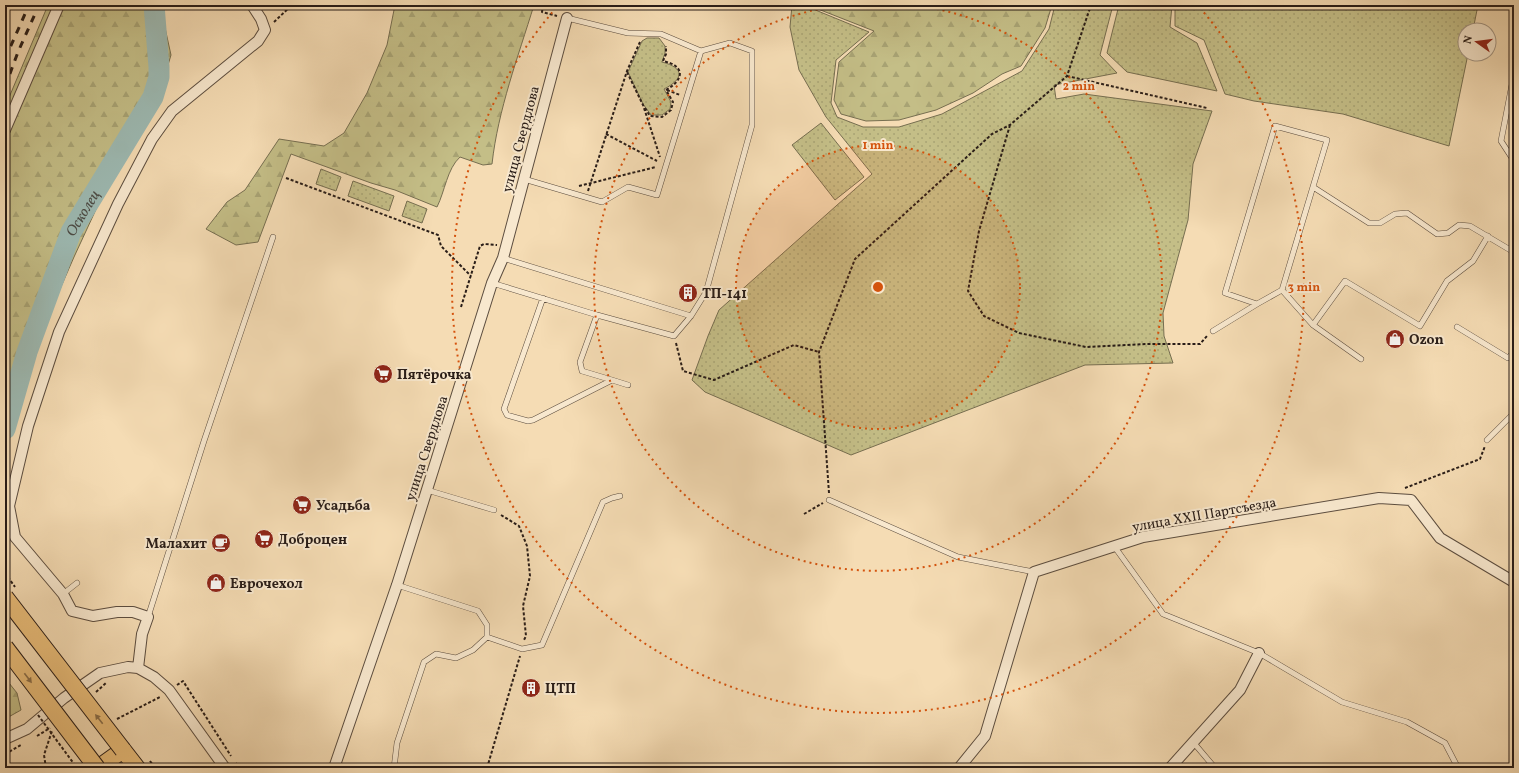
<svg xmlns="http://www.w3.org/2000/svg" width="1519" height="773" font-family="Vollkorn,serif">
  <defs>
    <pattern id="grass-dots" width="8" height="8" patternUnits="userSpaceOnUse"><rect width="8" height="8" fill="#c4be87"/><path d="M2 2h.1M6 6h.1" fill="none" stroke="#a8a374" stroke-width="1.8" stroke-linecap="round"/></pattern>
    <pattern id="forest-firs" width="22" height="20" patternUnits="userSpaceOnUse"><rect width="22" height="20" fill="#c4be87"/><path d="M5 1l3.5 6h-7zM16 11l3.5 6h-7z" fill="#a8a374"/></pattern>
  </defs>
  <rect width="100%" height="100%" fill="#f5dcb4"/>
  <filter id="stains"><feTurbulence type="fractalNoise" baseFrequency=".005" numOctaves="4"/><feColorMatrix values="0 0 0 0 .2 0 0 0 0 .09 0 0 0 0 .02 0 0 0 .5 -.17"/></filter>
  <radialGradient id="worn" r=".72"><stop offset=".6" stop-color="#630" stop-opacity="0"/><stop offset="1" stop-color="#630" stop-opacity=".3"/></radialGradient>
  <path fill="url(#grass-dots)" stroke="#766e50" d="M 792,5 L 814,5 L 813,9 L 869,32 L 836,60 L 831,103 L 837,117 L 863,127 L 899,127 L 942,114 L 1022,71 L 1049,29 L 1055,5 L 1113,5 L 1100,55 L 1117,73 L 1054,85 L 1056,99 L 1084,94 L 1212,111 L 1193,164 L 1188,220 L 1163,313 L 1164,336 L 1173,363 L 1085,365 L 851,455 L 705,392 L 692,380 L 708,336 L 719,310 L 872,174 L 826,117 L 799,70 L 790,27 Z
    M 1119,5 L 1172,5 L 1170,27 L 1197,43 L 1217,91 L 1127,72 L 1107,53 Z
    M 1175,5 L 1478,5 L 1473,30 L 1465,30 L 1465,54 L 1468,54 L 1449,146 L 1343,114 L 1254,101 L 1225,94 L 1204,40 L 1175,26 Z
    M 647,38 L 659,38 L 665,46 L 665,53 L 662,62 C 685,68 684,79 664,89 L 671,102 L 670,109 L 662,115 L 651,115 L 643,104 L 628,72 L 642,41 Z
    M 821,123 L 864,177 L 835,200 L 792,145 Z
    M 321,169 L 341,177 L 336,191 L 316,184 Z
    M 353,181 L 394,196 L 389,211 L 348,196 Z
    M 407,201 L 427,209 L 422,223 L 402,216 Z"/>
  <path fill="url(#forest-firs)" stroke="#766e50" d="M 48,5 L 160,5 L 171,55 L 159,95 L 140,132 L 111,177 L 74,257 L 29,360 L 5,451 L 5,107 Z
    M 395,5 L 534,5 C 518,57 498,110 492,164 L 483,165 L 460,157 C 447,169 445,191 437,207 L 395,190 L 371,183 L 291,154 L 258,242 L 236,245 L 206,229 L 227,202 L 245,190 L 279,139 L 324,146 L 344,133 L 367,93 L 387,45 Z
    M 819,5 L 1052,5 L 1045,28 L 1021,66 L 1002,74 L 973,93 L 936,110 L 899,120 L 866,121 L 841,114 L 834,100 L 839,62 L 874,31 L 818,9 Z
    M 5,678 L 17,693 L 21,710 L 5,719 Z"/>
  <g fill="none" stroke-linecap="round" stroke-linejoin="round">
    <path stroke="#9dbab3" stroke-width="21" id="s1" d="M 5,429 L 27,352 L 71,232 L 153,97 L 159,77 L 159,67 L 154,5"/>
    <defs>
      <path id="lane" d="M 1514,74 L 1501,141 L 1514,161
        M 1275,126 L 1327,140 L 1282,290 L 1257,304 L 1225,293 Z
        M 524,179 L 602,202 L 628,187 L 657,195 L 701,51 L 661,34 L 628,33 L 567,18
        M 1313,187 L 1369,223 L 1380,223 L 1395,214 L 1407,213 L 1437,234 L 1448,233 L 1459,225 L 1470,226 L 1512,251 L 1514,248
        M 503,258 L 691,316
        M 492,283 L 597,315 L 674,336 L 691,316 L 706,292 L 752,125 L 752,51 L 730,43 L 701,51
        M 1282,290 L 1313,325 L 1345,281 L 1420,326 L 1447,281 L 1473,261 L 1488,236
        M 543,298 L 504,409 L 507,415 L 528,421 L 533,420 L 612,380 L 582,371 L 580,362 L 597,315
        M 1313,325 L 1361,359
        M 1457,327 L 1508,358 L 1514,352
        M 1213,331 L 1257,304
        M 612,380 L 628,385
        M 1487,440 L 1514,413
        M 427,490 L 494,510
        M 829,500 L 958,557 L 1034,572
        M 1114,546 L 1163,614 L 1259,653 L 1342,702 L 1407,722 L 1445,743 L 1458,768
        M 63,594 L 77,583
        M 148,617 L 204,441 L 273,237
        M 487,637 L 522,649 L 542,645 L 603,502 L 612,498 L 620,496
        M 1193,742 L 1215,768
        M 394,768 L 397,743 L 424,662 L 436,654 L 456,658 L 473,650 L 487,637 L 487,625 L 478,611 L 397,585"/>
      <path id="street" d="M 5,130 L 59,5
        M 138,668 L 142,634 L 148,617 L 133,612 L 117,612 L 93,616 L 72,611 L 63,594 L 15,537 L 9,506 L 28,426 L 59,332 L 118,204 L 152,139 L 172,111 L 258,41 L 265,30 L 261,19 L 252,5
        M 5,739 L 27,729 L 64,698 L 100,673 L 128,667 L 138,668 L 154,677 L 169,690 L 225,768
        M 334,768 L 397,585 L 492,283 L 503,258 L 567,18
        M 959,768 L 985,736 L 1034,572 L 1143,537 L 1379,498 L 1411,500 L 1440,538 L 1514,582
        M 1170,768 L 1240,690 L 1259,653"/>
      <path id="primary" d="M 98,768 L 123,750 L 137,768"/>
    </defs>
    <use href="#lane" stroke="#5c4d3f" stroke-width="6"/>
    <use href="#street" stroke="#5c4d3f" stroke-width="12"/>
    <use href="#primary" stroke="#291d18" stroke-width="18"/>
    <path stroke="#291d18" stroke-width="2" stroke-dasharray="3 2" stroke-linecap="butt" d="M 543,5 L 542,12 L 557,16
      M 274,22 L 292,5
      M 627,72 L 643,105 L 660,157
      M 1067,76 L 1207,108
      M 666,90 C 684,80 686,66 663,61 L 666,54 L 666,46
      M 667,90 L 680,95
      M 645,108 L 650,116 L 662,117 L 671,110 L 673,102 L 666,90
      M 1010,125 L 979,231 L 968,291 L 984,316 L 1019,333 L 1086,347 L 1145,344 L 1200,344 L 1207,336
      M 606,134 L 657,161
      M 286,178 L 438,235 L 441,246 L 471,276
      M 579,186 L 656,167
      M 588,191 L 627,71 L 640,42
      M 461,307 L 480,246 L 484,244 L 497,245
      M 676,343 L 683,371 L 714,380 L 794,345 L 819,352
      M 1405,488 L 1480,459 L 1485,446
      M 829,493 L 819,352 L 855,259 L 992,134 L 1010,125 L 1067,76 L 1091,5
      M 804,514 L 823,503
      M 501,515 L 519,526 L 527,546 L 530,576 L 523,606 L 526,636 L 524,640
      M 177,685 L 183,681 L 231,756
      M 96,692 L 106,683
      M 117,719 L 160,697
      M 37,736 L 50,728
      M 5,754 L 21,745
      M 150,761 L 155,768
      M 236,763 L 239,768
      M 46,768 L 44,755 L 52,731
      M 487,768 L 520,656"/>
    <use href="#lane" stroke="#f8e8ce" stroke-width="5"/>
    <use href="#street" stroke="#f8e8ce" stroke-width="10"/>
    <use href="#primary" stroke="#eabe7a" stroke-width="16"/>
    <path stroke="#291d18" stroke-width="3" stroke-dasharray="7 7" stroke-linecap="butt" d="M 5,59 L 29,5
      M 5,87 L 18,52 L 39,5"/>
    <defs>
      <path id="primary-bridge" d="M 5,597 L 123,750
        M 5,647 L 97,768"/>
    </defs>
    <use href="#primary-bridge" stroke="#291d18" stroke-width="18" stroke-linecap="butt"/>
    <path stroke="#291d18" stroke-width="2" stroke-dasharray="3 2" stroke-linecap="butt" d="M 5,573 L 15,587
      M 38,715 L 77,768"/>
    <use href="#primary-bridge" stroke="#eabe7a" stroke-width="16"/>
  </g>
  <defs><path id="oneway-solid" d="M-6-.8H1V-3.2L6.5 0L1 3.2V.8H-6Z"/></defs>
  <g fill="#8a6e49">
    <use href="#oneway-solid" transform="translate(28 678) rotate(53)"/>
    <use href="#oneway-solid" transform="translate(99 719) rotate(-128)"/>
  </g>
  <circle cx="878" cy="287" r="142" fill="#d5530d" fill-opacity=".12"/>
  <g fill="none" stroke="#d5530d" stroke-width="2" stroke-dasharray="2 4">
    <circle cx="878" cy="287" r="142"/>
    <path d="M913 5A284 284 0 1 1 843 5"/>
    <path d="M1200 8A426 426 0 1 1 556 8"/>
  </g>
  <defs>
    <symbol id="building-disc" viewBox="-11 -11 22 22"><circle r="9.5" fill="#8f2418" stroke="#f8e8ce"/><path d="M-4-6H4V6H1V3H-1V6H-4ZM-2.5-4.3h1.7v1.8h-1.7ZM.8-4.3h1.7v1.8H.8ZM-2.5-1h1.7V.8h-1.7ZM.8-1h1.7V.8H.8Z" fill="#fff"/></symbol>
    <symbol id="shop-disc" viewBox="-11 -11 22 22"><circle r="9.5" fill="#8f2418" stroke="#f8e8ce"/><path d="M-5-2.5h2.3a2.7 3.5 0 0 1 5.4 0H5L5.5 6h-11ZM-1.5-2.5h3a1.5 2.3 0 0 0-3 0Z" fill="#fff"/></symbol>
    <symbol id="supermarket-disc" viewBox="-11 -11 22 22"><circle r="9.5" fill="#8f2418" stroke="#f8e8ce"/><path d="M-6-5.5h2.5l.6 2H6L4.5 2H-2.5L-4.4-4H-6ZM-1.5 3.2a1.3 1.3 0 1 0 .1 0ZM3 3.2a1.3 1.3 0 1 0 .1 0Z" fill="#fff"/></symbol>
    <symbol id="cafe-disc" viewBox="-11 -11 22 22"><circle r="9.5" fill="#8f2418" stroke="#f8e8ce"/><path d="M-5.5-4.5H6V0H3Q3 3.5 0 3.5H-2.5Q-5.5 3.5-5.5 0ZM3-3.2v2h1.7v-2ZM-6 4.5H4V6H-6Z" fill="#fff"/></symbol>
  </defs>
  <g fill-rule="evenodd">
    <use href="#building-disc" x="677" y="282" width="22" height="22"/>
    <use href="#shop-disc" x="1384" y="328" width="22" height="22"/>
    <use href="#supermarket-disc" x="372" y="363" width="22" height="22"/>
    <use href="#supermarket-disc" x="291" y="494" width="22" height="22"/>
    <use href="#supermarket-disc" x="253" y="528" width="22" height="22"/>
    <use href="#cafe-disc" x="210" y="532" width="22" height="22"/>
    <use href="#shop-disc" x="205" y="572" width="22" height="22"/>
    <use href="#building-disc" x="520" y="677" width="22" height="22"/>
  </g>
  <g text-anchor="middle" stroke-width="4" stroke-linejoin="round" paint-order="stroke">
    <g font-size="14" fill="#291d18" stroke="#f8e8ce">
      <text transform="translate(520 139) rotate(-75)" y="5">улица Свердлова</text>
      <text transform="translate(426 448) rotate(-72)" y="5">улица Свердлова</text>
      <text transform="translate(1204 514) rotate(-10)" y="5">улица XXII Партсъезда</text>
    </g>
    <g font-size="14" font-weight="bold" fill="#291d18" stroke="#f8e8ce" text-anchor="start">
      <text x="702" y="298">ТП-141</text>
      <text x="1409" y="344">Ozon</text>
      <text x="397" y="379">Пятёрочка</text>
      <text x="316" y="510">Усадьба</text>
      <text x="278" y="544">Доброцен</text>
      <text x="207" y="548" text-anchor="end">Малахит</text>
      <text x="230" y="588">Еврочехол</text>
      <text x="545" y="693">ЦТП</text>
    </g>
    <g font-size="15" font-style="italic" fill="#4c4c46" stroke="#f8e8ce">
      <text dy="5" stroke="none"><textPath href="#s1" startOffset="230">Осколец</textPath></text>
    </g>
  </g>
  <circle cx="878" cy="287" r="6" fill="#d5530d" stroke="#f8e8ce" stroke-width="2"/>
  <g font-size="12" text-anchor="middle" font-weight="bold" fill="#d5530d" stroke="#f8e8ce" stroke-width="4" stroke-linejoin="round" paint-order="stroke">
    <text x="1079" y="90">2 min</text>
    <text x="878" y="149">1 min</text>
    <text x="1304" y="291">3 min</text>
  </g>
  <rect width="1519" height="773" fill="none" stroke="#f5dcb4" stroke-width="20"/>
  <rect x="6" y="6" width="1507" height="761" fill="none" stroke="#291d18" stroke-width="2"/>
  <rect x="10" y="10" width="1499" height="753" fill="none" stroke="#291d18"/>
  <g transform="translate(1477 42) rotate(284)"><circle r="19" fill="#f8e8ce" stroke="#a59785"/>
  <path d="M0-3L7 15L0 10L-7 15Z" fill="#8f2418"/>
  <text y="-6" font-size="11" font-weight="bold" text-anchor="middle" fill="#291d18">N</text>
  </g>
  <rect width="100%" height="100%" filter="url(#stains)"/>
  <rect width="100%" height="100%" fill="url(#worn)"/>
</svg>
